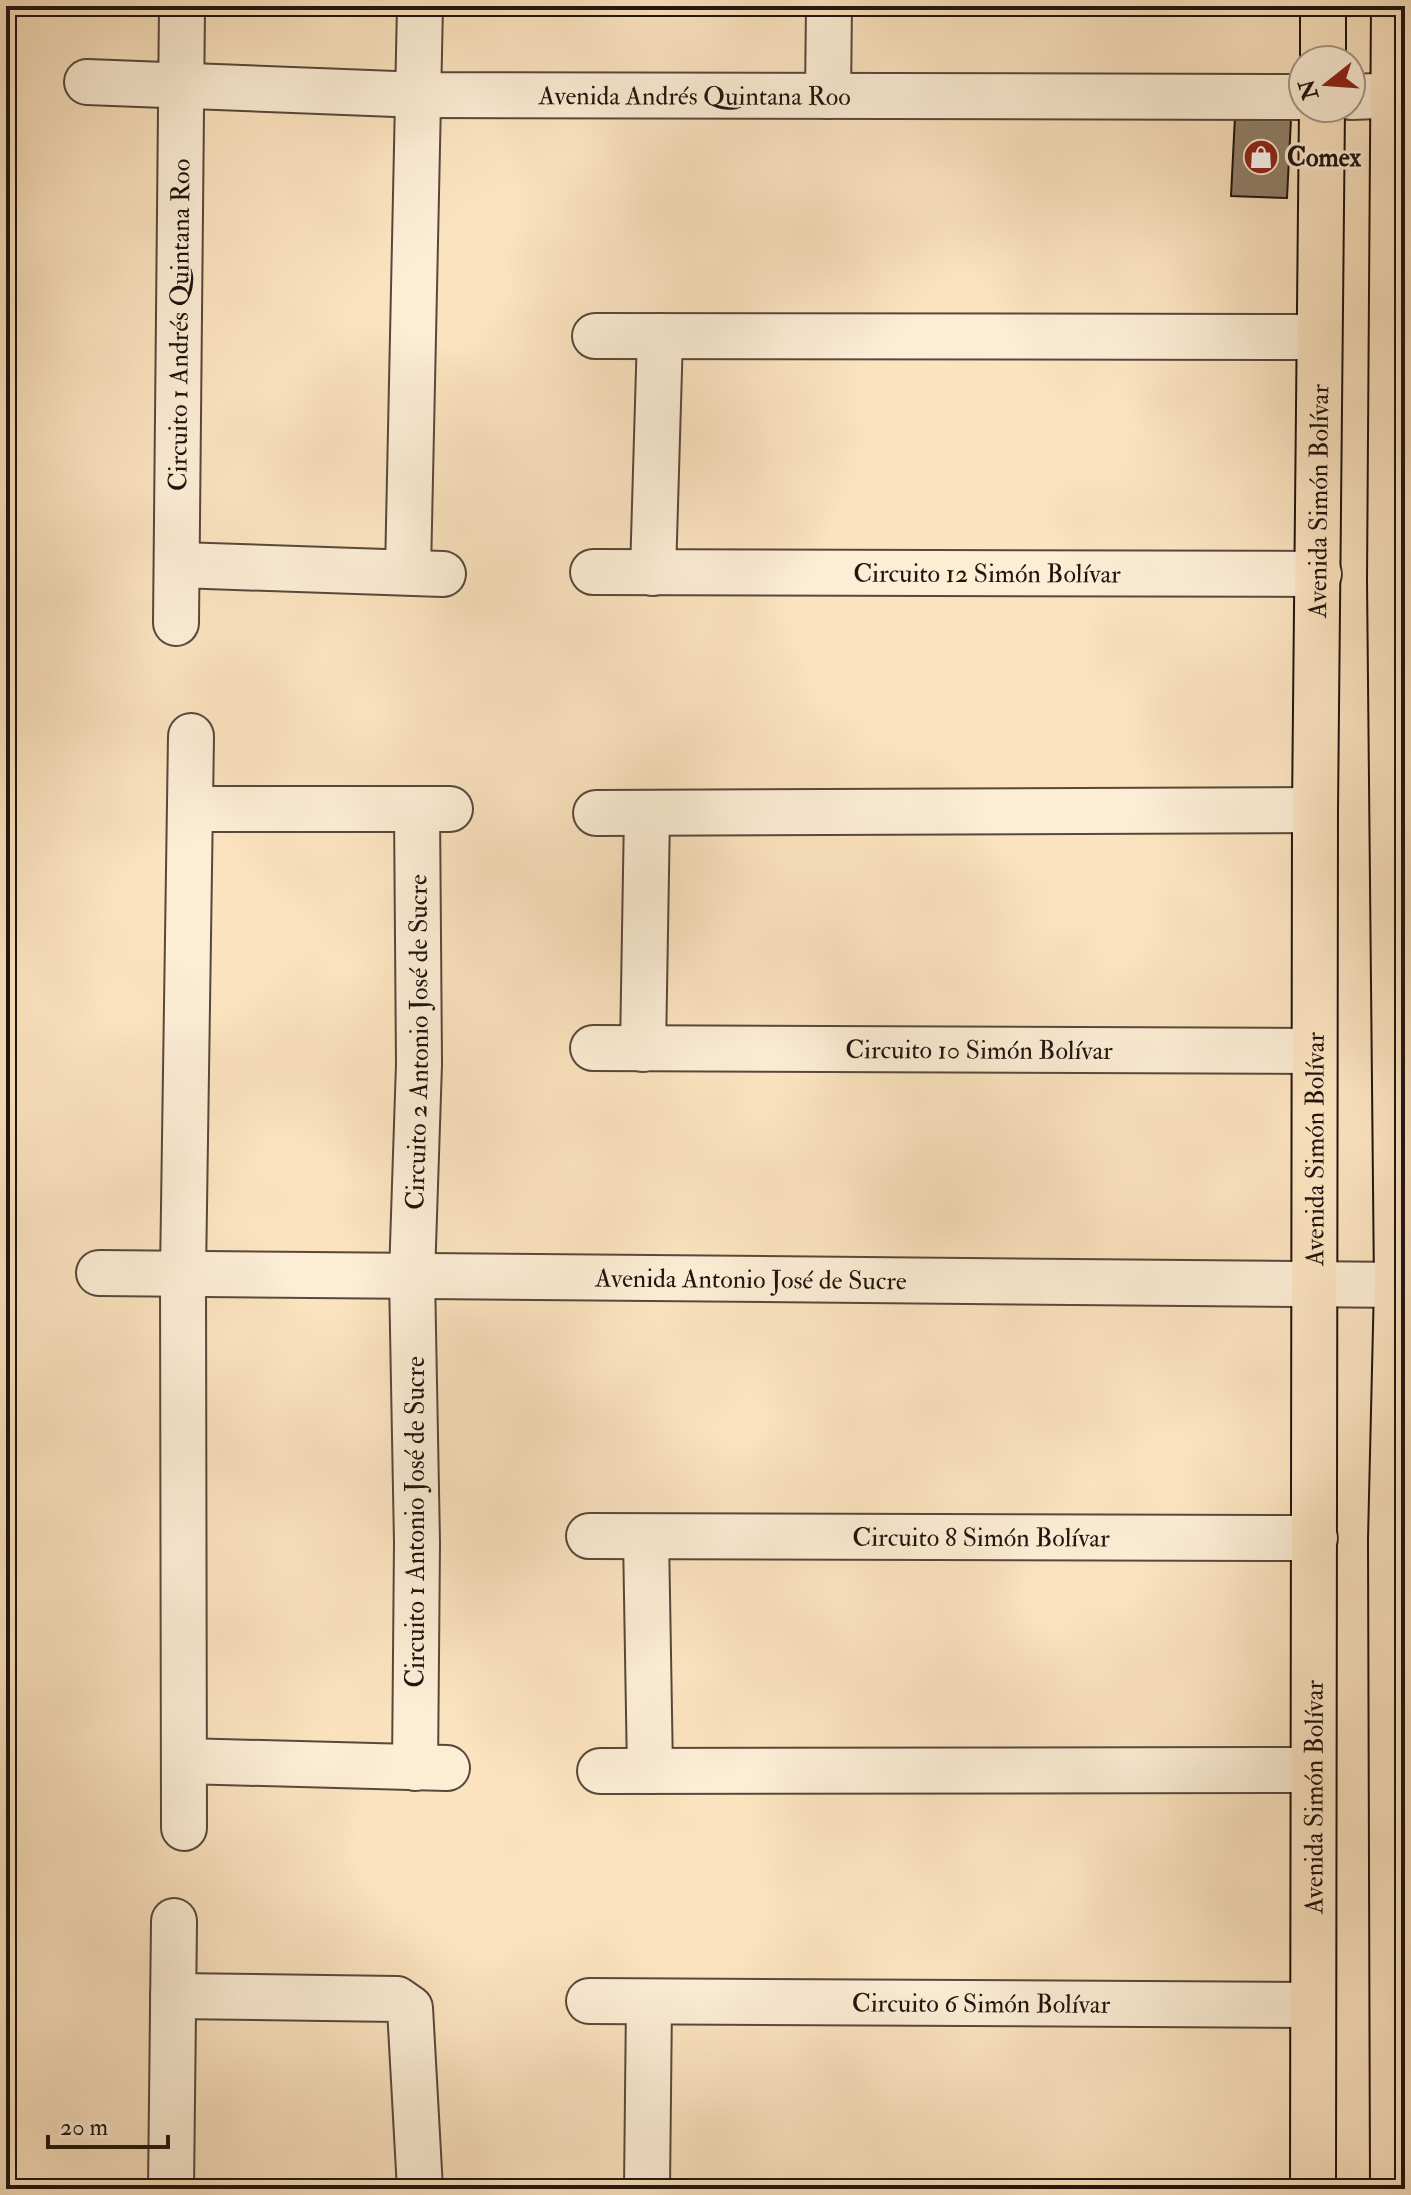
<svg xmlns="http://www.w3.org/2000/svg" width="1411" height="2195" font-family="'IM FELL Double Pica',serif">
  <rect width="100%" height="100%" fill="#fbe3bf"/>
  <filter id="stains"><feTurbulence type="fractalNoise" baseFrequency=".0025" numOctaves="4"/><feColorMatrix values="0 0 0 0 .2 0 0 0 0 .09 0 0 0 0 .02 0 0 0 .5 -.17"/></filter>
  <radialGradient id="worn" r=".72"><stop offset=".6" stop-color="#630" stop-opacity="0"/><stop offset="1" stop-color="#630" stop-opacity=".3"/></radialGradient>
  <path fill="#92806b" stroke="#20140f" stroke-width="2" d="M 1235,116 L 1291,119 L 1287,198 L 1231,196 Z"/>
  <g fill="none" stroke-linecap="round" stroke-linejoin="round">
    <defs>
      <g id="minor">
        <path id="s1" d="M 87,82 L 421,95 L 1303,97"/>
        <path d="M 828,96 L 829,6"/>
        <path d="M 1351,97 L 1405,95"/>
        <path d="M 595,336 L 1318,337"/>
        <path d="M 179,565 L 443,574"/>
        <path d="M 408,572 L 420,6"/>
        <path id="s2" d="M 593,572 L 1319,574"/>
        <path d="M 653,573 L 660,336"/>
        <path id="s3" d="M 176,623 L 182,6"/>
        <path d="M 191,809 L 450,809"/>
        <path d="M 596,813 L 1315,810"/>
        <path id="s4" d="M 593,1048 L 1314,1051"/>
        <path d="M 643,1049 L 647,814"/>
        <path id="s5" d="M 99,1273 L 1405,1285"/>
        <path id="s6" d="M 589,1536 L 1315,1538"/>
        <path d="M 646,1537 L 650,1771"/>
        <path d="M 184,1761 L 447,1768"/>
        <path id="s7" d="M 415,1768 L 417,1543 L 412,1276 L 419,1064 L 417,809"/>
        <path d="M 600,1771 L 1311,1770"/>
        <path d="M 184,1828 L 183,1274 L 191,736"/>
        <path d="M 173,1996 L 397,1999 L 410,2008 L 420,2189"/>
        <path id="s8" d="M 589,2001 L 1312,2005"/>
        <path d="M 171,2189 L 174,1921"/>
        <path d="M 647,2189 L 649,2002"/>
      </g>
      <g id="major">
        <path d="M 1323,60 L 1323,6"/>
        <path id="s9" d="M 1313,2189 L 1315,810 L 1322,108"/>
        <path d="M 1393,2189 L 1391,1539 L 1397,1285 L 1390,580 L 1394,6"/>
      </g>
    </defs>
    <use href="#minor" stroke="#57483b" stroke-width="48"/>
    <use href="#major" stroke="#20140f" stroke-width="48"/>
    <use href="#minor" stroke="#fcedd5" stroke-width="44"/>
    <use href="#major" stroke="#fbe3bf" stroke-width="44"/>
  </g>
  <defs>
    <symbol id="shop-disc" viewBox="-11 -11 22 22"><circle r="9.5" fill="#8f2418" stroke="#fcedd5"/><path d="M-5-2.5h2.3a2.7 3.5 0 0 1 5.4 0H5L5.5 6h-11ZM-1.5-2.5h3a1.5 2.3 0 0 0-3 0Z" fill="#fff"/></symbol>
  </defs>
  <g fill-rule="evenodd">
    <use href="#shop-disc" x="1241" y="137" width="40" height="40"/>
  </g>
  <g text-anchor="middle" stroke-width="6" stroke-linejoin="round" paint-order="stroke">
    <g font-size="26" fill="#20140f" stroke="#fcedd5">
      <text dy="9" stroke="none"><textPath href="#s1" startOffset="608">Avenida Andrés Quintana Roo</textPath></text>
      <text dy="9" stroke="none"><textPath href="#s3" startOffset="298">Circuito 1 Andrés Quintana Roo</textPath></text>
      <text dy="9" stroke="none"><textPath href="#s9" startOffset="1688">Avenida Simón Bolívar</textPath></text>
      <text dy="9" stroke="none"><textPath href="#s2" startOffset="394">Circuito 12 Simón Bolívar</textPath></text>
      <text dy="9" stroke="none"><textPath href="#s7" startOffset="726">Circuito 2 Antonio José de Sucre</textPath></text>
      <text dy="9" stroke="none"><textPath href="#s4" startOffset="386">Circuito 10 Simón Bolívar</textPath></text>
      <text dy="9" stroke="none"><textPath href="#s9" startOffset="1040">Avenida Simón Bolívar</textPath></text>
      <text dy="9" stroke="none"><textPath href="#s5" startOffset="652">Avenida Antonio José de Sucre</textPath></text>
      <text transform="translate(415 1522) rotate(-90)" y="9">Circuito 1 Antonio José de Sucre</text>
      <text dy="9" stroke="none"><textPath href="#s6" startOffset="392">Circuito 8 Simón Bolívar</textPath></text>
      <text dy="9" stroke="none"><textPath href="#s9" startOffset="392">Avenida Simón Bolívar</textPath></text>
      <text dy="9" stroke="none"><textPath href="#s8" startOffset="392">Circuito 6 Simón Bolívar</textPath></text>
    </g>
    <g font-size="26" font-weight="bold" fill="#20140f" stroke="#fcedd5" text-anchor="start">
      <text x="1287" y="166">Comex</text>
    </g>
  </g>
  <rect width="1411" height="2195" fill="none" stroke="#fbe3bf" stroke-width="32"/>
  <rect x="8" y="8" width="1395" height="2179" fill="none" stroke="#20140f" stroke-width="4"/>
  <rect x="16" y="16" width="1379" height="2163" fill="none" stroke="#20140f" stroke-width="2"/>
  <g transform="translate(1327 84) rotate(253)"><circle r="38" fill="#fcedd5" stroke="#a49686" stroke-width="2"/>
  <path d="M0-6L14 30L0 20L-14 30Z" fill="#8f2418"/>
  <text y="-12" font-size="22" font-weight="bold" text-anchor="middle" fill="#20140f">N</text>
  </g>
  <path d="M48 2135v12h120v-12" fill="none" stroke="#20140f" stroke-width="4"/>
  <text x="60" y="2135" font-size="24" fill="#20140f" stroke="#fcedd5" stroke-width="6" paint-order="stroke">20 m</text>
  <rect width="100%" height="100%" filter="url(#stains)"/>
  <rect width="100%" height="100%" fill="url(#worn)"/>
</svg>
